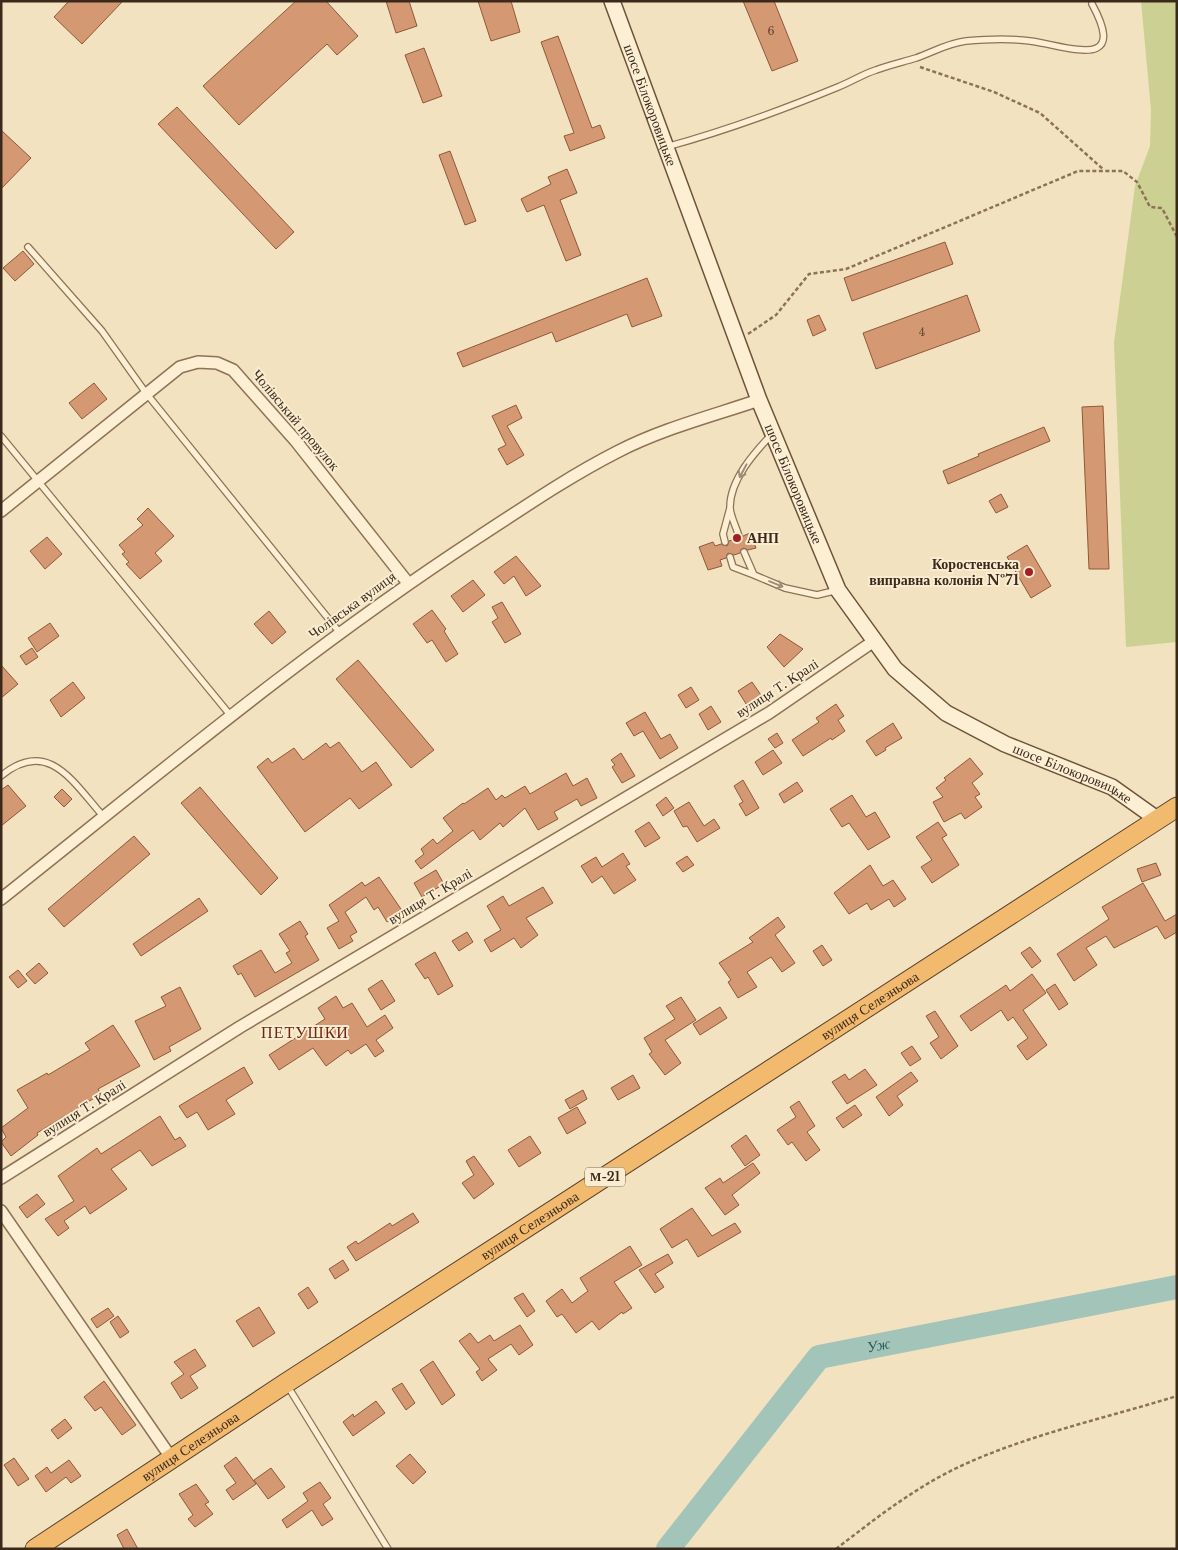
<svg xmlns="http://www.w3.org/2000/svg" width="1178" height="1550" font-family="'Libre Baskerville',serif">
  <rect width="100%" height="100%" fill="#f2e2c0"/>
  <path fill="#ccd193" d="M 1141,1 L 1177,1 L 1177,642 L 1126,647 L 1114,343 L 1135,186 L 1150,146 L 1151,110 Z"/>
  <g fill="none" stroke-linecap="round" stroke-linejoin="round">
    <path stroke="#a3c4b9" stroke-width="24" id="s1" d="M 668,1549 L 819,1357 L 1177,1287"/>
  </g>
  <path fill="#d49872" stroke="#8f5939" d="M 69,1 L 123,1 L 82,44 L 54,17 Z
    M 296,1 L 326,1 L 358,36 L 337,55 L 327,44 L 239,125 L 203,86 Z
    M 386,1 L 409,1 L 417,26 L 396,33 Z
    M 478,1 L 511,1 L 520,32 L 491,41 Z
    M 743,1 L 774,1 L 798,61 L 772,71 Z
    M 558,36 L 592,128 L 600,125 L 605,138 L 570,151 L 564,136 L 574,133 L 541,42 Z
    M 424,48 L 442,96 L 423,103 L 405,55 Z
    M 177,107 L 294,232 L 276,249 L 158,124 Z
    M 1,130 L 31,158 L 1,189 Z
    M 450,151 L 476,221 L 465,225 L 439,155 Z
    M 567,169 L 577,193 L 560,200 L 581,255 L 566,261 L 544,205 L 527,212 L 521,199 L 551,184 L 548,177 Z
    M 945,242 L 953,264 L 852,301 L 844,278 Z
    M 23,251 L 34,264 L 15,281 L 3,268 Z
    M 647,278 L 662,316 L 632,327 L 627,314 L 556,342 L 552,332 L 463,367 L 457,353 Z
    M 967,295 L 980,331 L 876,369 L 863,333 Z
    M 819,315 L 826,330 L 813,336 L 807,320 Z
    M 94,383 L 107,399 L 82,419 L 69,403 Z
    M 516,405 L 522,418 L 507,426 L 524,455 L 507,465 L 498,449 L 506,445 L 492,416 Z
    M 1103,406 L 1109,569 L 1089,569 L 1082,407 Z
    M 1044,427 L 1050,441 L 948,484 L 943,471 L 979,456 L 978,454 Z
    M 1001,494 L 1008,507 L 996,513 L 989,501 Z
    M 148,508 L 174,536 L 155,553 L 162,561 L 140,579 L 126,564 L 129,562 L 122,554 L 125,552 L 119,545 L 143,525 L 137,519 Z
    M 750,533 L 756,548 L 748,550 L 743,548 L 740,553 L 734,555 L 728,553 L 726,558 L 720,560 L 722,566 L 708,570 L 699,547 L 713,542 L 715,546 L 721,544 L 727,546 L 729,541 L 735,539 L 741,541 L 743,536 Z
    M 47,537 L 62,554 L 45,569 L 30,551 Z
    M 1027,545 L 1051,586 L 1031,598 L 1007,557 Z
    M 516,556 L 541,586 L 526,596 L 514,576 L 504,584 L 494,572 Z
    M 473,580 L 485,595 L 463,612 L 451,596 Z
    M 502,602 L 521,634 L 505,643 L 492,622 L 498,618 L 492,607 Z
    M 432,610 L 446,629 L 444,631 L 458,654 L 446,662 L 432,640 L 427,643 L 413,624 Z
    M 269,611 L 286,632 L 272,644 L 254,624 Z
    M 50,623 L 59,636 L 37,652 L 28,638 Z
    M 780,634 L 803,649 L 784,667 L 767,647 Z
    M 32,648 L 38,657 L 26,665 L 20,656 Z
    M 358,660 L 434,750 L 411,768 L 336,679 Z
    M 1,665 L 18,684 L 1,698 Z
    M 73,682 L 85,698 L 61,717 L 50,700 Z
    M 752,682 L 763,698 L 748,707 L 738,691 Z
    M 691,687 L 699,700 L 686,708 L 678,695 Z
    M 836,704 L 844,716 L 838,720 L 845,731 L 832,740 L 831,738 L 803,756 L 792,740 L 819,722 L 816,718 Z
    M 711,706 L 721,722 L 708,730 L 699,714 Z
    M 645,712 L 661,739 L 670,734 L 678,748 L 660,759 L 643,731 L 634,736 L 626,723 Z
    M 893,723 L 902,738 L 885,748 L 886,750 L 876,756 L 866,741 Z
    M 777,733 L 783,743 L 775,748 L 768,739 Z
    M 339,742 L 362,772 L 376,762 L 392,785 L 359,809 L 350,798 L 305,832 L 257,767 L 268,758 L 272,763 L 294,748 L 303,760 L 326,743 L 330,748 Z
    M 773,750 L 782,763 L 763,775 L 755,762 Z
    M 621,753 L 635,776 L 622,783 L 612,767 L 615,765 L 611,760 Z
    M 970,758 L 983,774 L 972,783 L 980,794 L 975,797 L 982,807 L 965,819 L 961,813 L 944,822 L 933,802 L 943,797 L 936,788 L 946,780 L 944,778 Z
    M 566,773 L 573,786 L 587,778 L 597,798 L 581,806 L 577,799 L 554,812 L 558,819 L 538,830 L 525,808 L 503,827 L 500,823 L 480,840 L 473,830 L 421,869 L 415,861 L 424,854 L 421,849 L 433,839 L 437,844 L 453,831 L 443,818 L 463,803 L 464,804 L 488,788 L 496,800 L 502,795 L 505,798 L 525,786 L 530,794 Z
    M 743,780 L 759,808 L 746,816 L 739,804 L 743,802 L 734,786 Z
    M 797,782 L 803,791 L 784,803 L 779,794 Z
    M 8,785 L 26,806 L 1,826 L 1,790 Z
    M 200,787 L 278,878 L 261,895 L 181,803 Z
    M 62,789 L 72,799 L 64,807 L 54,797 Z
    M 852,795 L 866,817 L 875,812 L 890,837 L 868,850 L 849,823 L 842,827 L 830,809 Z
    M 666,797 L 674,808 L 663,816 L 656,805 Z
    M 689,802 L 704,826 L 714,819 L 720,828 L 697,842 L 687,826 L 683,827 L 674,811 Z
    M 649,822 L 660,838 L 645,847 L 635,831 Z
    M 938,822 L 947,835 L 942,838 L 959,865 L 932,883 L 921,867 L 932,860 L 916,837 Z
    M 134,836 L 150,854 L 64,927 L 48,909 Z
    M 623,853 L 630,864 L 626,866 L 636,880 L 614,894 L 602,876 L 592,883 L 581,866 L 596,857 L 602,867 Z
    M 687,856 L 694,865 L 683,872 L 676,863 Z
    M 1156,863 L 1161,875 L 1142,882 L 1137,869 Z
    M 870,865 L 883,886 L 893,880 L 906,899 L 894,907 L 889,899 L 871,910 L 867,903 L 849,914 L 834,893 Z
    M 436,870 L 444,884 L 422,897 L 414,883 Z
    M 379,877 L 403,912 L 387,922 L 378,907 L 374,910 L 366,897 L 345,912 L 357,932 L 350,936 L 353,941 L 339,949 L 327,928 L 339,921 L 329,905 L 362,882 L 365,886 Z
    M 1143,883 L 1165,921 L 1177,914 L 1177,932 L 1165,939 L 1157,926 L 1114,948 L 1106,936 L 1086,948 L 1097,965 L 1074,981 L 1057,954 L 1109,919 L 1102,907 Z
    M 543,887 L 553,903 L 526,918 L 538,935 L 521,948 L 514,938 L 491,952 L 484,940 L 501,930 L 487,906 L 503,896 L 509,906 Z
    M 199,898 L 208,911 L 141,956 L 133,944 Z
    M 778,917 L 785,927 L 775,935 L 795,963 L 782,972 L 771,957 L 747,972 L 757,987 L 738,998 L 728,982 L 731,980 L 719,963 L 753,942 L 749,938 Z
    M 300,921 L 308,934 L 305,936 L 319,960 L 255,997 L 241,973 L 238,975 L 233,966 L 261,950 L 275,973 L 292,963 L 286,953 L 290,951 L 279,934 Z
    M 467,932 L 473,942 L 459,951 L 452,941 Z
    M 822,945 L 832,960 L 823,966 L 813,951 Z
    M 1030,947 L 1041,961 L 1032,968 L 1021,953 Z
    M 435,952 L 453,986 L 438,995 L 428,977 L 425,979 L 415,964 Z
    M 39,963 L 48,973 L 35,984 L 26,974 Z
    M 18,970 L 27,981 L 18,988 L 9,977 Z
    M 1032,974 L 1046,993 L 1023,1010 L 1047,1045 L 1027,1060 L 1017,1046 L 1028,1038 L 1013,1017 L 1008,1021 L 1001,1010 L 971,1031 L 960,1016 L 1006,985 L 1010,991 Z
    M 382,980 L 395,1001 L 381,1010 L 368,989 Z
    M 1055,984 L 1068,1004 L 1059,1010 L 1046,990 Z
    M 180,987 L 201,1029 L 169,1047 L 171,1051 L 154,1060 L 135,1021 L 166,1006 L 161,997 Z
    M 336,996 L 343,1008 L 352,1003 L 367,1027 L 385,1015 L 393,1028 L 376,1040 L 384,1051 L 375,1057 L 366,1044 L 351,1054 L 348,1050 L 326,1066 L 313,1048 L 279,1070 L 269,1055 L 325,1019 L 318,1008 Z
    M 681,997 L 696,1020 L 665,1040 L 681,1063 L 665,1075 L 649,1054 L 652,1052 L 644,1038 L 675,1019 L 666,1006 Z
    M 720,1007 L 727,1018 L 700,1035 L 693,1024 Z
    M 935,1011 L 958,1046 L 941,1059 L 930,1043 L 939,1037 L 926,1016 Z
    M 113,1025 L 140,1066 L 98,1089 L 101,1094 L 37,1133 L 38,1135 L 11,1156 L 1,1142 L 6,1137 L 1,1128 L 28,1108 L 17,1090 L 47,1073 L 48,1075 L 90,1050 L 85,1043 Z
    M 912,1046 L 921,1059 L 910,1066 L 901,1053 Z
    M 244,1067 L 253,1083 L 226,1100 L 235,1114 L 208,1130 L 197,1112 L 187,1118 L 179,1106 Z
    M 865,1069 L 877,1085 L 847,1104 L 832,1082 L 845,1074 L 849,1080 Z
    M 911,1072 L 918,1081 L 897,1096 L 903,1105 L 889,1116 L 876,1097 Z
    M 633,1075 L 640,1088 L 618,1100 L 611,1088 Z
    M 583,1090 L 587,1099 L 570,1109 L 565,1100 Z
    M 799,1101 L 815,1126 L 807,1132 L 820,1150 L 806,1161 L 792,1142 L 788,1145 L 777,1130 L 796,1117 L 790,1107 Z
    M 855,1105 L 862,1115 L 843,1128 L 836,1118 Z
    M 577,1107 L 586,1123 L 567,1134 L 558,1118 Z
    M 160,1116 L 175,1140 L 180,1137 L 186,1146 L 152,1166 L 140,1150 L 111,1169 L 127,1189 L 90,1214 L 85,1206 L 64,1221 L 69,1228 L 58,1236 L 45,1219 L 74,1201 L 58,1176 L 97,1148 L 101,1154 Z
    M 746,1135 L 760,1155 L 745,1166 L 731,1146 Z
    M 530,1136 L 541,1153 L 519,1167 L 508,1150 Z
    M 474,1156 L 494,1184 L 474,1199 L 462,1183 L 474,1175 L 466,1161 Z
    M 753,1163 L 760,1173 L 732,1195 L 739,1205 L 725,1215 L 705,1188 L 720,1178 L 723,1183 Z
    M 37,1194 L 45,1204 L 27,1218 L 19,1207 Z
    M 692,1208 L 712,1236 L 735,1223 L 741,1232 L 698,1257 L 687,1239 L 672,1248 L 660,1229 Z
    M 413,1213 L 419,1222 L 356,1261 L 347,1247 L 356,1241 L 358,1244 L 390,1223 L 392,1226 Z
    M 630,1246 L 642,1265 L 614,1282 L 632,1308 L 623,1314 L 622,1312 L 599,1330 L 592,1321 L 576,1333 L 562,1314 L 557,1317 L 546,1301 L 562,1289 L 572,1303 L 588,1291 L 580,1278 Z
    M 668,1254 L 673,1263 L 655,1274 L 664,1287 L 655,1293 L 639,1270 Z
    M 343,1260 L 349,1270 L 335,1279 L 329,1269 Z
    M 308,1287 L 318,1302 L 308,1309 L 298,1294 Z
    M 523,1293 L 535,1311 L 527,1317 L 514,1298 Z
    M 259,1307 L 275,1333 L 253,1347 L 236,1321 Z
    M 108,1308 L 114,1316 L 97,1328 L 91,1319 Z
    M 118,1316 L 129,1332 L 120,1338 L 110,1322 Z
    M 520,1325 L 533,1345 L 519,1355 L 511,1344 L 488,1359 L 497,1370 L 482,1381 L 476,1372 L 480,1369 L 459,1341 L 470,1333 L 478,1343 L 490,1335 L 494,1341 Z
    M 195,1349 L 206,1366 L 190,1376 L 198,1388 L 181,1399 L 171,1383 L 184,1374 L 174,1362 Z
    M 433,1361 L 455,1395 L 442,1405 L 420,1370 Z
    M 104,1381 L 136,1425 L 122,1435 L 101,1407 L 95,1411 L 84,1397 Z
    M 402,1383 L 415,1403 L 406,1410 L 392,1389 Z
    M 376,1401 L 385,1413 L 353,1436 L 343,1422 L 353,1414 L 354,1417 Z
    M 65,1419 L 72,1428 L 58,1439 L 51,1430 Z
    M 410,1454 L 426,1472 L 413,1484 L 396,1466 Z
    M 236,1457 L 256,1484 L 233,1500 L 226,1490 L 236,1483 L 224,1466 Z
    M 14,1458 L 29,1479 L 18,1486 L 4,1465 Z
    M 69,1460 L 81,1476 L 71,1483 L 66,1477 L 46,1492 L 35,1476 L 47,1467 L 51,1473 Z
    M 271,1468 L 285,1487 L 268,1499 L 254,1480 Z
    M 320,1482 L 331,1498 L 323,1504 L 333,1519 L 322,1526 L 312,1510 L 287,1528 L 282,1520 L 308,1501 L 303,1493 Z
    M 196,1484 L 209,1502 L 205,1504 L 213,1514 L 195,1527 L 188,1519 L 193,1515 L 179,1494 Z
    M 127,1529 L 138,1549 L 124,1549 L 117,1535 Z"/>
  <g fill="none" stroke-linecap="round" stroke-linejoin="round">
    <defs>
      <path id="service" d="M 666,147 C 725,131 782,110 838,87 C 851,82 863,74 876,70 C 889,65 903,62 916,58 C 933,52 948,43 966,41 C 988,39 1008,38 1030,41 C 1068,46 1129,72 1092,4
        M 28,247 L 102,331 L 146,393 L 340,633
        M 1,436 L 231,716
        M 739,537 C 737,528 730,516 730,507 C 730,480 754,453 772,434
        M 725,542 L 723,534 L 730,508
        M 744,552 L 754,575 L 785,588 L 817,595 L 838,590
        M 730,557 L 733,567 L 754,575
        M 1,776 C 48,737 73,782 103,816
        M 287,1385 L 388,1549"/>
      <path id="minor" d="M 1,511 L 180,367 L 198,362 L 217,363 L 233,370 L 295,440 L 408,583
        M 1,899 C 157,775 310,647 477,538 C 523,508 568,477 617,452 C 661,429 712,416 759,400
        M 1,1178 L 240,1027 L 769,713 L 874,641
        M 1,1211 L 172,1459"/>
      <g id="secondary">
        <path id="s2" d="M 612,1 L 759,400 L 838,590 L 895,669 L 946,713 L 1005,744 L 1112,787 L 1157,819"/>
      </g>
      <g id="trunk">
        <path id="s3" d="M 35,1549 L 286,1383 L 1177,807"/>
      </g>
    </defs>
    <use href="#service" stroke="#8d7256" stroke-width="8"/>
    <use href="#minor" stroke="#8d7256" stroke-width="14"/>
    <use href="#secondary" stroke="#6f5339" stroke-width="18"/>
    <use href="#trunk" stroke="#5a402b" stroke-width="21"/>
    <path stroke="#8d7256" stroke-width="2.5" stroke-dasharray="4 2.5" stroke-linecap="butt" d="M 920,67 L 994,92 L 1040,113 L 1104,170
      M 748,334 L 776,315 L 809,274 L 846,269 L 1078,171 L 1123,171 L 1137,182 L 1150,207 L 1162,208 L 1177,237
      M 836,1549 C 876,1518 917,1486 963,1465 C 1031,1434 1106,1418 1177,1396"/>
    <use href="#service" stroke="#fcefd4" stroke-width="5.5"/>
    <use href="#minor" stroke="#fcefd4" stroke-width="11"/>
    <use href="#secondary" stroke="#fcefd4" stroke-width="15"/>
    <use href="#trunk" stroke="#f2ba6e" stroke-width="19"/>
  </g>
  <defs><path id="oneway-shaft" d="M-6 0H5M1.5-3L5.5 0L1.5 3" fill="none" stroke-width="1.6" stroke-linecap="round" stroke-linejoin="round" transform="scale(1.25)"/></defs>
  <g stroke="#9c8c78">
    <use href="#oneway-shaft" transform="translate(743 471) rotate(118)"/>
    <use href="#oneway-shaft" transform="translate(776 584) rotate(22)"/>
  </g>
  <g fill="#a22024" stroke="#f9ecd0" stroke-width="2">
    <circle cx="737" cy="538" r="5"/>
    <circle cx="1029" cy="572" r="5"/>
  </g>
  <g text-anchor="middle" stroke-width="4" stroke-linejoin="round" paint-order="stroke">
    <g font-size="11" fill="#614632">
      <text x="771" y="35">6</text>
      <text x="922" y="336">4</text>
    </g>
    <rect fill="#f9ecd0" stroke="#746452" stroke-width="1" x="585" y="1167.5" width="40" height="19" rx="4"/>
    <g font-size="12" font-weight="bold" fill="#3b2a1c">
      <text x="605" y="1181">М-21</text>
    </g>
    <g font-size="14" fill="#3b2a1c" stroke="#f9ecd0">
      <text dy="5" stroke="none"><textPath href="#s2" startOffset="111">шосе Білокоровицьке</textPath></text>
      <text transform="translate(296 420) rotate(50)" y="5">Чолівський провулок</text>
      <text dy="5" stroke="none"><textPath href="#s2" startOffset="516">шосе Білокоровицьке</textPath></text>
      <text transform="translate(352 605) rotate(-36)" y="5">Чолівська вулиця</text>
      <text transform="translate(777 688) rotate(-33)" y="5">вулиця Т. Кралі</text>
      <text dy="5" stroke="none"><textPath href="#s2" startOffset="936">шосе Білокоровицьке</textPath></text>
      <text transform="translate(430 896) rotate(-31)" y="5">вулиця Т. Кралі</text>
      <text dy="5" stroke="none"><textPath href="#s3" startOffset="996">вулиця Селезньова</textPath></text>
      <text transform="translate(84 1108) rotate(-32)" y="5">вулиця Т. Кралі</text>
      <text dy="5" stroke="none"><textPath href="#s3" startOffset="591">вулиця Селезньова</textPath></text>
      <text dy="5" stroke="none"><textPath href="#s3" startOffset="186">вулиця Селезньова</textPath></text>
    </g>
    <g font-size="14" font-weight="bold" fill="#3b2a1c" stroke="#f9ecd0" text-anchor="start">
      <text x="747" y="543">АНП</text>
      <text x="1019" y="569" text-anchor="end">Коростенська<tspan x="1019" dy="16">виправна колонія №71</tspan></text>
    </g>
    <g font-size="15" font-style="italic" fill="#2a5c58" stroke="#f9ecd0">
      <text dy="5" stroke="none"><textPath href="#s1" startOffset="305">Уж</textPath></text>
    </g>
    <g font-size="16" letter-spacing="1" fill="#6c2717" stroke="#f9ecd0">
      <text x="305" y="1038">ПЕТУШКИ</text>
    </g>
  </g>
  <rect width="1178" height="1550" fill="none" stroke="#3b2a1c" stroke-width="5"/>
</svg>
